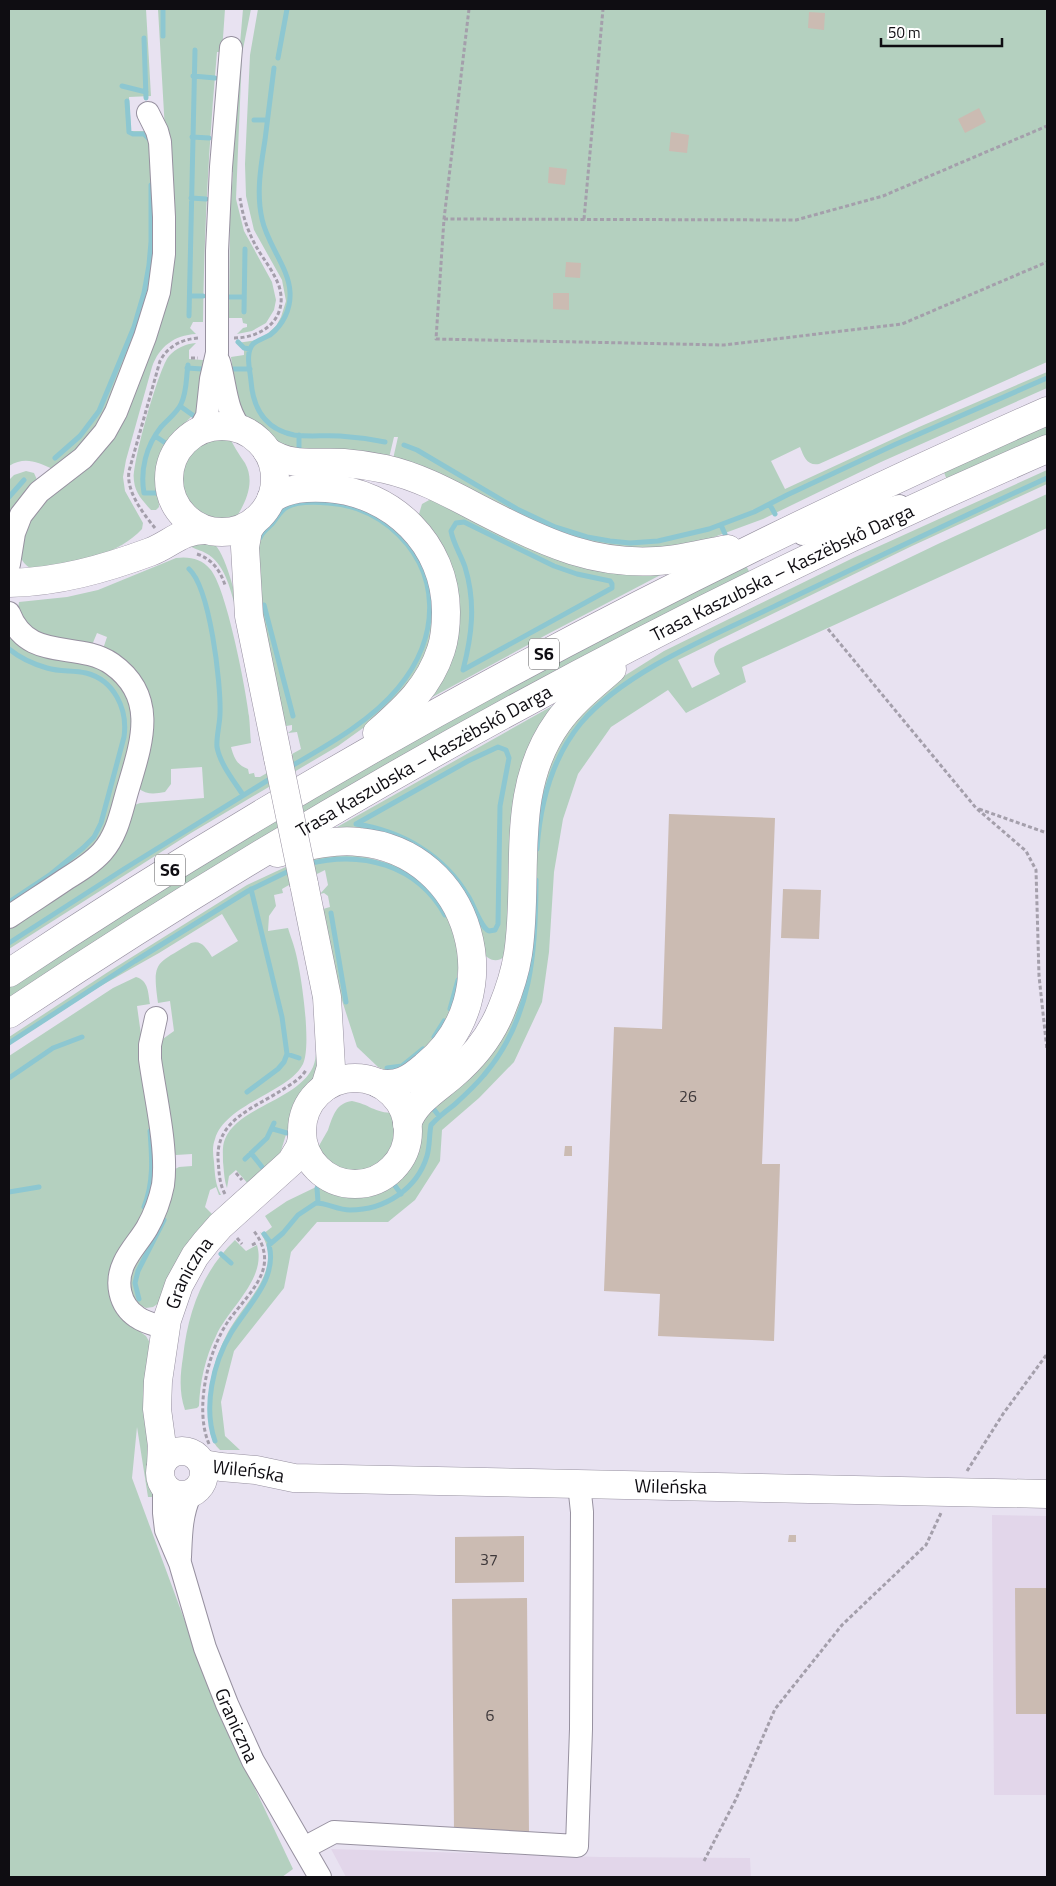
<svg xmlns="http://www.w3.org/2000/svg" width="1056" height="1886" font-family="'Titillium Web',sans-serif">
  <rect width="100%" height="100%" fill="#e8e2f1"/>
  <path fill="#e2d6ea" d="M 992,1515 L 1047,1516 L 1047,1795 L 994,1795 Z
    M 331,1849 L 601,1857 L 750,1858 L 751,1877 L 346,1877 Z"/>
  <path fill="#b4d0bf" d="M 9,9 L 146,9 L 151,96 L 129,97 L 131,131 L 144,131 L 151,135 L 156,265 L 120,384 L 87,443 L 53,469 C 37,462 25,456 9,466 Z
    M 158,9 L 225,9 L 222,52 L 217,52 C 209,142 204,232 203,322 L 193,322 L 190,328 L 196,334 C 174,335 159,347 152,367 L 126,460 L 123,477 L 125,491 L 143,523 L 142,529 C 119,554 81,561 49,566 C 43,567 35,570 30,568 C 25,565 22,561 20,556 L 28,520 L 116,425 L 169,200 Z
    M 243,9 L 251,9 L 242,54 L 236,199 L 244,231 L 272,282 L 276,300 L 274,310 L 266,323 L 252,331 L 237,334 L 243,328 L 247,327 L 247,324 L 243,323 L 242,318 L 229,318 L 230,217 L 233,172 L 229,172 Z
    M 258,9 L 1047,9 L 1047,362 L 819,464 C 807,466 804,457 800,447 L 771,461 L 785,489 L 919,427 L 1047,372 L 1047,388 L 881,462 L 763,519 L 706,540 L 689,544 L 644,550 L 581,542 L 414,466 L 412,463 L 401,459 L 393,459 L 398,437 L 394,437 L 389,458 L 299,452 L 275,441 L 265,430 L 245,416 L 236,397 L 231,357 L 244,355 L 244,349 L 237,343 L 257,340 L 267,334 L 276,326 L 281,317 L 286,301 L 282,280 L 254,230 L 246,196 L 245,164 L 250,55 Z
    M 196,343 L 189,350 L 189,359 L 203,360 L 200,403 L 196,412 L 172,436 L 161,458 L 157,474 L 159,507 L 156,510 L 151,510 C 143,501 135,493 134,481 C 131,466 159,367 169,356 C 176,348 185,344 196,343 Z
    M 1047,424 L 1047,435 L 947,480 L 943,470 Z
    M 218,435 L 229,435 C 233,446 239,454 245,463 C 256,483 245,503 235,520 C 173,533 154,448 218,435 Z
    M 1047,470 L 1047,484 L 912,546 L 678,660 L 692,688 L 720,674 C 715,665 710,657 719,649 L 940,543 L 1047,494 L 1047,528 L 742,667 L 746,682 L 686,713 L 668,690 L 611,727 L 578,774 L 563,819 L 554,872 L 549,952 L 542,1002 L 514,1062 L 479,1098 L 442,1130 L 440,1161 L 415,1200 L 388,1222 L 317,1222 L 291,1252 L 284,1288 L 234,1351 L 221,1402 L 225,1436 L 240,1450 L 220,1450 C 210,1441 209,1429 209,1415 C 207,1387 214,1359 227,1334 C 243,1302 286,1270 260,1232 L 263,1234 L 272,1227 L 265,1216 L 287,1201 L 314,1188 L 324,1188 L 343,1195 L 360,1196 L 379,1191 L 396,1181 L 407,1170 L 414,1156 L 424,1117 L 480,1065 L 535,830 L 548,765 L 573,722 L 621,678 L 664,651 L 853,558 Z
    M 26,471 L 34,473 L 38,482 L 9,530 L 9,480 L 14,475 Z
    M 431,499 L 670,570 L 546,635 L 427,700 L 447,668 L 419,514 L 422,504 Z
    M 318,500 L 361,507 L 399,531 L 420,557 L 433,592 L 432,638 L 420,670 L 377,718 L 338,746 L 191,833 L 9,949 L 9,924 L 93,869 L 132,806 L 140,803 L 204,798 L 202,767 L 171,769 L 171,784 L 165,792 C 155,794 146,795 138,788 L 149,730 L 103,649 L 107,637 L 97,633 L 92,645 L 60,642 L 32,630 L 18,609 L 19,602 L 67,597 L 98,590 L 176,558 C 189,556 202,559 210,569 C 226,586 246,689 249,716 C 250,725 250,734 251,743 L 231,747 C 234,758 237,765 248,769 L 249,774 L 258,772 L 254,773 L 255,777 L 260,777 L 293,758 L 292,754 L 301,749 L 297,732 L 288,733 L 292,730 L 292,725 L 286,726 L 282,713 L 261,606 L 254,553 L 261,531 L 281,509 L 291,502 Z
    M 182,539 C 191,539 203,538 210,541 C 224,546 234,592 238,605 L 237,611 C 230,591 227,568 209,555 C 198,548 191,550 182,539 Z
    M 745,564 L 750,573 L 9,999 L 9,987 L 243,839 L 467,710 Z
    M 9,628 L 101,667 L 127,692 L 135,725 L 111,817 L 99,843 L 9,910 Z
    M 561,701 L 505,956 C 498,963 488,961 483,952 L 465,897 L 330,831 Z
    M 354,854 L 396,865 L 428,887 L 452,923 L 460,955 L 454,1000 L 441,1032 L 405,1067 L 389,1071 L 385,1070 L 378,1067 L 357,1047 L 339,991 L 323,909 L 330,907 L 328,896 L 324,893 L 320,894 L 328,885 L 325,870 L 317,874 L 315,870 L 282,889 L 283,893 L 274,895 L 276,906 L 269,916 L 268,931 L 288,928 C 290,935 293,942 295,950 C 301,971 312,1045 303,1064 C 298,1074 288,1081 278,1087 C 258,1100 222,1114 215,1139 C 212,1147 213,1154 214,1162 C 215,1174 215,1184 221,1195 L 219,1195 L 216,1187 L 210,1190 L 205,1207 L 213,1215 L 159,1303 L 153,1307 L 146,1308 L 136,1303 L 130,1293 L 130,1273 L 173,1170 L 179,1167 L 192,1166 L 192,1154 L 176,1155 L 173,1153 L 164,1112 L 160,1041 L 174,1031 L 170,1001 L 158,1003 C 152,960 156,965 191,943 C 202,940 206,948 212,957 L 238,941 L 222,914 L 159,953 L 97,988 L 9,1045 L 9,1037 L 108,972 L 247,885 L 292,864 L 313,858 Z
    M 302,931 L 323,1054 L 316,1078 L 305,1088 L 296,1102 L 280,1154 L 249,1185 L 236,1170 L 229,1176 L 227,1188 C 224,1179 224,1171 223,1162 C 223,1154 222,1146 225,1139 C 238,1107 298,1100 313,1067 C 324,1042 306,961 302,931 Z
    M 136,977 C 149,981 148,993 150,1004 L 137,1006 L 153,1121 L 156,1162 L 152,1196 L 125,1248 L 135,1328 L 146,1336 L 150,1343 L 147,1417 L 148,1474 L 153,1497 L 148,1497 L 137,1427 L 132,1478 L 217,1708 L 293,1869 L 282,1877 L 9,1877 L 9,1056 L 113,988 Z
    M 352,1101 C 369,1104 374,1113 394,1113 C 414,1167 344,1200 316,1151 C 320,1144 324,1137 328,1130 C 333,1116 336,1103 352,1101 Z
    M 235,1240 L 246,1251 L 257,1245 C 267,1279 229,1307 216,1336 C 205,1358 200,1382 199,1406 L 197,1408 L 185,1410 C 179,1392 180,1376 183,1357 C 188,1312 202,1272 235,1240 Z"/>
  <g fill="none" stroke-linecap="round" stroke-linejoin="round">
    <path stroke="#8dc7d1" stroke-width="5" d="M 163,9 L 163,36
      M 144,38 L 146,98
      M 278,58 L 287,9
      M 274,68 C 271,92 268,116 265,140 C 261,165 256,193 262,219 C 267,244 289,268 290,292 C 291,309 283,325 270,335 C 264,338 258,340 253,344 C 245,353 250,370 251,381 C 253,408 265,429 294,435 C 309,437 325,435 340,436 C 355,437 370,439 385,442
      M 193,76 L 215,78
      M 122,86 L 146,92
      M 127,101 L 129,132 L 133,134 L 144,134 L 149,139
      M 254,120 L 267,120
      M 192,137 L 209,138
      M 191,198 L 206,199
      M 190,296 L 203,296
      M 229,297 L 244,297
      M 244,312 L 245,249
      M 189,316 L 195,50
      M 238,342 L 244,348 L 250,349
      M 187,368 L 202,369
      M 232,369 L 250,369
      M 180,406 L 194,416
      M 299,435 L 299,452
      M 155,436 L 167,444
      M 404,445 L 417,450 L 517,509 L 555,527 L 587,537 L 610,541 L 630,543 L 658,541 L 709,529 L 754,512 L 787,495 L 894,445 L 1047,378
      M 55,458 L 80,436 L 99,411 L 134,327 L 144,293 L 149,265 L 151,242 L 151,185
      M 159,493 L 144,493 C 140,470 146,446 161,427 C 168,419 177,413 181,404 C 187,392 186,378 188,365
      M 9,497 L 24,480
      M 770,505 L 775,514
      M 464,522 L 554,566 L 577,574 L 610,581 L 612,584 L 612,588 L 463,670 C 472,635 476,603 465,567 C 461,555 453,543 451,531 L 456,523 Z
      M 721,525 L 725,534
      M 260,538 C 262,532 267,529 272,524 C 277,518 280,511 287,507 C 298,501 316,502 328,503 C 351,504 372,513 390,527 C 443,571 440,638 398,688 C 370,722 326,746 288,768
      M 189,569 C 210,588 221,683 220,713 C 220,724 216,737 217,747 C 220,764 234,781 243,795
      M 264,605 L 293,716
      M 9,649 C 20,658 33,664 47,668 C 60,672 73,670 86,673 C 114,680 128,709 124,737 L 101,823 L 94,837 L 83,848 L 51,874 L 9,902
      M 498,747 L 506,750 L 509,758 L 500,806 L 498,924 L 495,930 L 489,931 C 481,928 474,905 468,896 C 444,855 402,831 356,824 L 468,761 Z
      M 537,849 C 540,805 552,758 581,723 C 626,670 715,635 777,605 C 867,562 957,519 1047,478
      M 308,864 C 362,850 417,865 445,915
      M 331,913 L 346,1002
      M 9,943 L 124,869 L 273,777
      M 450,1009 L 458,980
      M 434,1037 L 444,1021
      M 9,1043 L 135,961 L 248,891 L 293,869
      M 287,1054 L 299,1058
      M 387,1068 L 402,1066 L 423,1049
      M 9,1078 L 53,1048 L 82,1037
      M 247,1092 L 278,1069 L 284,1062 L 287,1054 L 282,1017 L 251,889
      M 432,1107 L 439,1116
      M 273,1129 L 287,1133
      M 251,1153 L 262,1167
      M 245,1159 L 267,1138 L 274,1123
      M 393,1183 L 401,1194
      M 317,1188 L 318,1202
      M 9,1192 L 39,1187
      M 144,1207 C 154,1181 152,1158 150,1131
      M 264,1234 L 270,1242
      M 221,1254 L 231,1263
      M 139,1299 L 135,1283 L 138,1271 L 164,1220
      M 215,1441 C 203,1407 213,1363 231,1333 C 247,1306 278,1279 269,1245 L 283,1233 L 298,1215 L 316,1203 C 327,1203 338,1210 350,1210 C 385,1210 417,1189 427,1156 C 430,1146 429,1135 431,1125 C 438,1117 446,1111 454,1105 C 465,1095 475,1086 484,1075 C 532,1019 536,950 536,880"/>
  </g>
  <path fill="#cbbbb2" d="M 809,12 L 825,13 L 824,30 L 808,28 Z
    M 979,108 L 986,122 L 965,133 L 958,119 Z
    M 671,132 L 689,135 L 687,153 L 669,151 Z
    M 549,167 L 567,169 L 565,185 L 548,183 Z
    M 566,262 L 581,263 L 580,278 L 565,277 Z
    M 553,293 L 569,293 L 569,310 L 553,309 Z
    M 669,814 L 775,818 L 762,1164 L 780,1164 L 774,1341 L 658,1336 L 660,1294 L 604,1291 L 614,1027 L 662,1029 Z
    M 783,889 L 821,890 L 819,939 L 781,938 Z
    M 565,1146 L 572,1146 L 572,1156 L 564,1156 Z
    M 789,1535 L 796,1535 L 796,1542 L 788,1542 Z
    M 524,1536 L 524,1582 L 455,1583 L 455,1537 Z
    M 1015,1588 L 1047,1588 L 1047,1714 L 1016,1714 Z
    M 527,1598 L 529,1832 L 454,1832 L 452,1599 Z"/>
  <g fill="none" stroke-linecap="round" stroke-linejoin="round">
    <defs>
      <g id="minor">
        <path d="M 219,362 C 226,385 225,411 242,430"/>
        <path d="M 199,431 L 207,416 L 211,379 L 217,353 L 217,251 L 221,167 L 231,48"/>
        <path d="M 803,534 L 899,506"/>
        <path d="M 9,564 L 14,533 L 21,515 L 39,492 L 83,458 L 105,432 L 116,412 L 145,337 L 159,292 L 164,254 L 164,217 L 160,142 L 157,131 L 148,113"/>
        <path d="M 9,613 C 28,663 77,640 112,664 C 160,698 140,747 127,792 C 121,813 117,835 102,852 C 92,863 79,871 66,879 C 47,892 28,904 9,917"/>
        <path d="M 156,1018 L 150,1045 L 150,1059 C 155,1096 168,1149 163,1185 C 160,1200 155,1214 147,1228 C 140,1240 130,1250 124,1263 C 115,1282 119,1305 137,1317 C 145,1323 156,1325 166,1328"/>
        <path id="s1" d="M 164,1487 L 164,1513 L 166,1530 L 180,1563 L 205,1648 L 227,1704 L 253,1761 L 320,1877"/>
        <path d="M 180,1557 C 181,1535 181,1515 190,1495"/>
        <path d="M 304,1848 L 334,1832 L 577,1846 L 581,1729 L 582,1512 L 579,1484"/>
      </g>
      <g id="major">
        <circle cx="222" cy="479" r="53"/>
        <path d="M 254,521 L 248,530 L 245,547 L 249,616 L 278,758"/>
        <path d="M 9,583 C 58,582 104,569 150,552 C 171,544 181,530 205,530"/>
        <path d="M 304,884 L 327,997 L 331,1067 L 325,1087"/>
        <circle cx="355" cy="1131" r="53"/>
        <circle cx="182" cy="1473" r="22"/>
        <path id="s2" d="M 203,1464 L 221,1467 L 256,1470 L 294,1478 L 1047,1494"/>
        <path id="s3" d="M 161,1465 L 162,1446 L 157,1409 L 158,1381 L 167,1320 L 179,1285 L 195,1256 L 206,1242 L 220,1226 L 291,1162 L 300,1147 L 302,1138"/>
      </g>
      <g id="highway">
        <path d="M 267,451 C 292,468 316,461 344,463 C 357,464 371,466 385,469 C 425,478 459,499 495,517 C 548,544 596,565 657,561 C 681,560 704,553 728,549"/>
        <path d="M 271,499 C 288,488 306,487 326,488 C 392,492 446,544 446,612 C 446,625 445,638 441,650 C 429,687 405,708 377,733"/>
        <path d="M 277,853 C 304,847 332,839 359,842 C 472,852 512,996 425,1066 C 410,1079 398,1087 378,1083"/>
        <path d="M 9,973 C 337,754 687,570 1047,411"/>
        <path id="s4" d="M 9,1014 C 337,795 685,606 1047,449"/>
        <path d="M 407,1124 C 415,1101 436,1090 453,1075 C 474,1057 492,1034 502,1008 C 509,991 515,973 518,954 C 530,876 508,791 558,722 C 573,701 593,686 612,669"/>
      </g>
    </defs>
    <use href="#minor" stroke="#9791a0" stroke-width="24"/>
    <use href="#major" stroke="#9791a0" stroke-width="29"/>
    <use href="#highway" stroke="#9791a0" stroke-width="29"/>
    <path stroke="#a49fab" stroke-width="3" stroke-dasharray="4 2.5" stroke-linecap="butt" d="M 469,9 L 444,219 L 436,339 L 724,345 L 902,324 L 1047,262
      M 444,219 L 796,220 L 883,196 L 1047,126
      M 584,219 L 603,9
      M 234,338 C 263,338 289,318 279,286 C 275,275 268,265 262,256 C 250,238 243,219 240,198
      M 191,358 L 198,358
      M 155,528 C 142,512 126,491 129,471 L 160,361 C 168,346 182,339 199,338
      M 197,554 C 212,559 220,570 225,585
      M 828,629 L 976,808 L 1026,851 L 1036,870 L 1039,976 L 1047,1050
      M 979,809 L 1047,833
      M 236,1173 L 242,1180
      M 225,1194 C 219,1183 219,1171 218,1159 C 216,1120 254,1108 282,1090 C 291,1084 301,1079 306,1070
      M 237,1238 L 242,1244
      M 252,1245 L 256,1243
      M 209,1444 C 194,1409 208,1350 229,1320 C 240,1305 256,1289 262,1273 C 268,1257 263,1242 253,1230
      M 967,1471 L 1003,1414 L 1047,1354
      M 704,1861 L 736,1799 L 775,1709 L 842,1625 L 926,1545 L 941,1513"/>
    <use href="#minor" stroke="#fff" stroke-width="22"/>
    <use href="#major" stroke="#fff" stroke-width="28"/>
    <use href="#highway" stroke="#fff" stroke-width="28"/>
    <defs>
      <path id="major-bridge" d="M 278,758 L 304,884"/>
    </defs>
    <use href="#major-bridge" stroke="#9791a0" stroke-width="29" stroke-linecap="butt"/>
    <use href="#major-bridge" stroke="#fff" stroke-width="28"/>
  </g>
  <g text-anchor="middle" stroke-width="4" stroke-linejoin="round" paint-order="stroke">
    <g font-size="16" fill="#3e383a">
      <text x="688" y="1102">26</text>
      <text x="489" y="1565">37</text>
      <text x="490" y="1721">6</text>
    </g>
    <g fill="#fff" stroke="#575659" stroke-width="1">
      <rect x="529" y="638.5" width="30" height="31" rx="4"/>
      <rect x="155" y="854.5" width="30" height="31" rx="4"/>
    </g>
    <g font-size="18" font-weight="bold" fill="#0f0d12">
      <text x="544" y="660">S6</text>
      <text x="170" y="876">S6</text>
    </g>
    <g font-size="19" fill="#0f0d12" stroke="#fff">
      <text dy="7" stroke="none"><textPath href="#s4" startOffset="891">Trasa Kaszubska – Kaszëbskô Darga</textPath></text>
      <text dy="7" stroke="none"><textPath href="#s4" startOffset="486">Trasa Kaszubska – Kaszëbskô Darga</textPath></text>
      <text dy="7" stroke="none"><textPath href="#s3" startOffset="198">Graniczna</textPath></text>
      <text dy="7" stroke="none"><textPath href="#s2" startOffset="46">Wileńska</textPath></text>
      <text dy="7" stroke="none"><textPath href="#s2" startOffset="469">Wileńska</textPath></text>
      <text dy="7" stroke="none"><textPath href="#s1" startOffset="251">Graniczna</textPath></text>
    </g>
  </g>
  <rect width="1056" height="1886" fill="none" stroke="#0f0d12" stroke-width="20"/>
  <path d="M881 38v8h121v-8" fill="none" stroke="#0f0d12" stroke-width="2.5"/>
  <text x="888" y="38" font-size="15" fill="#0f0d12" stroke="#ffffff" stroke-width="4" paint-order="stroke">50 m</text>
</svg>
